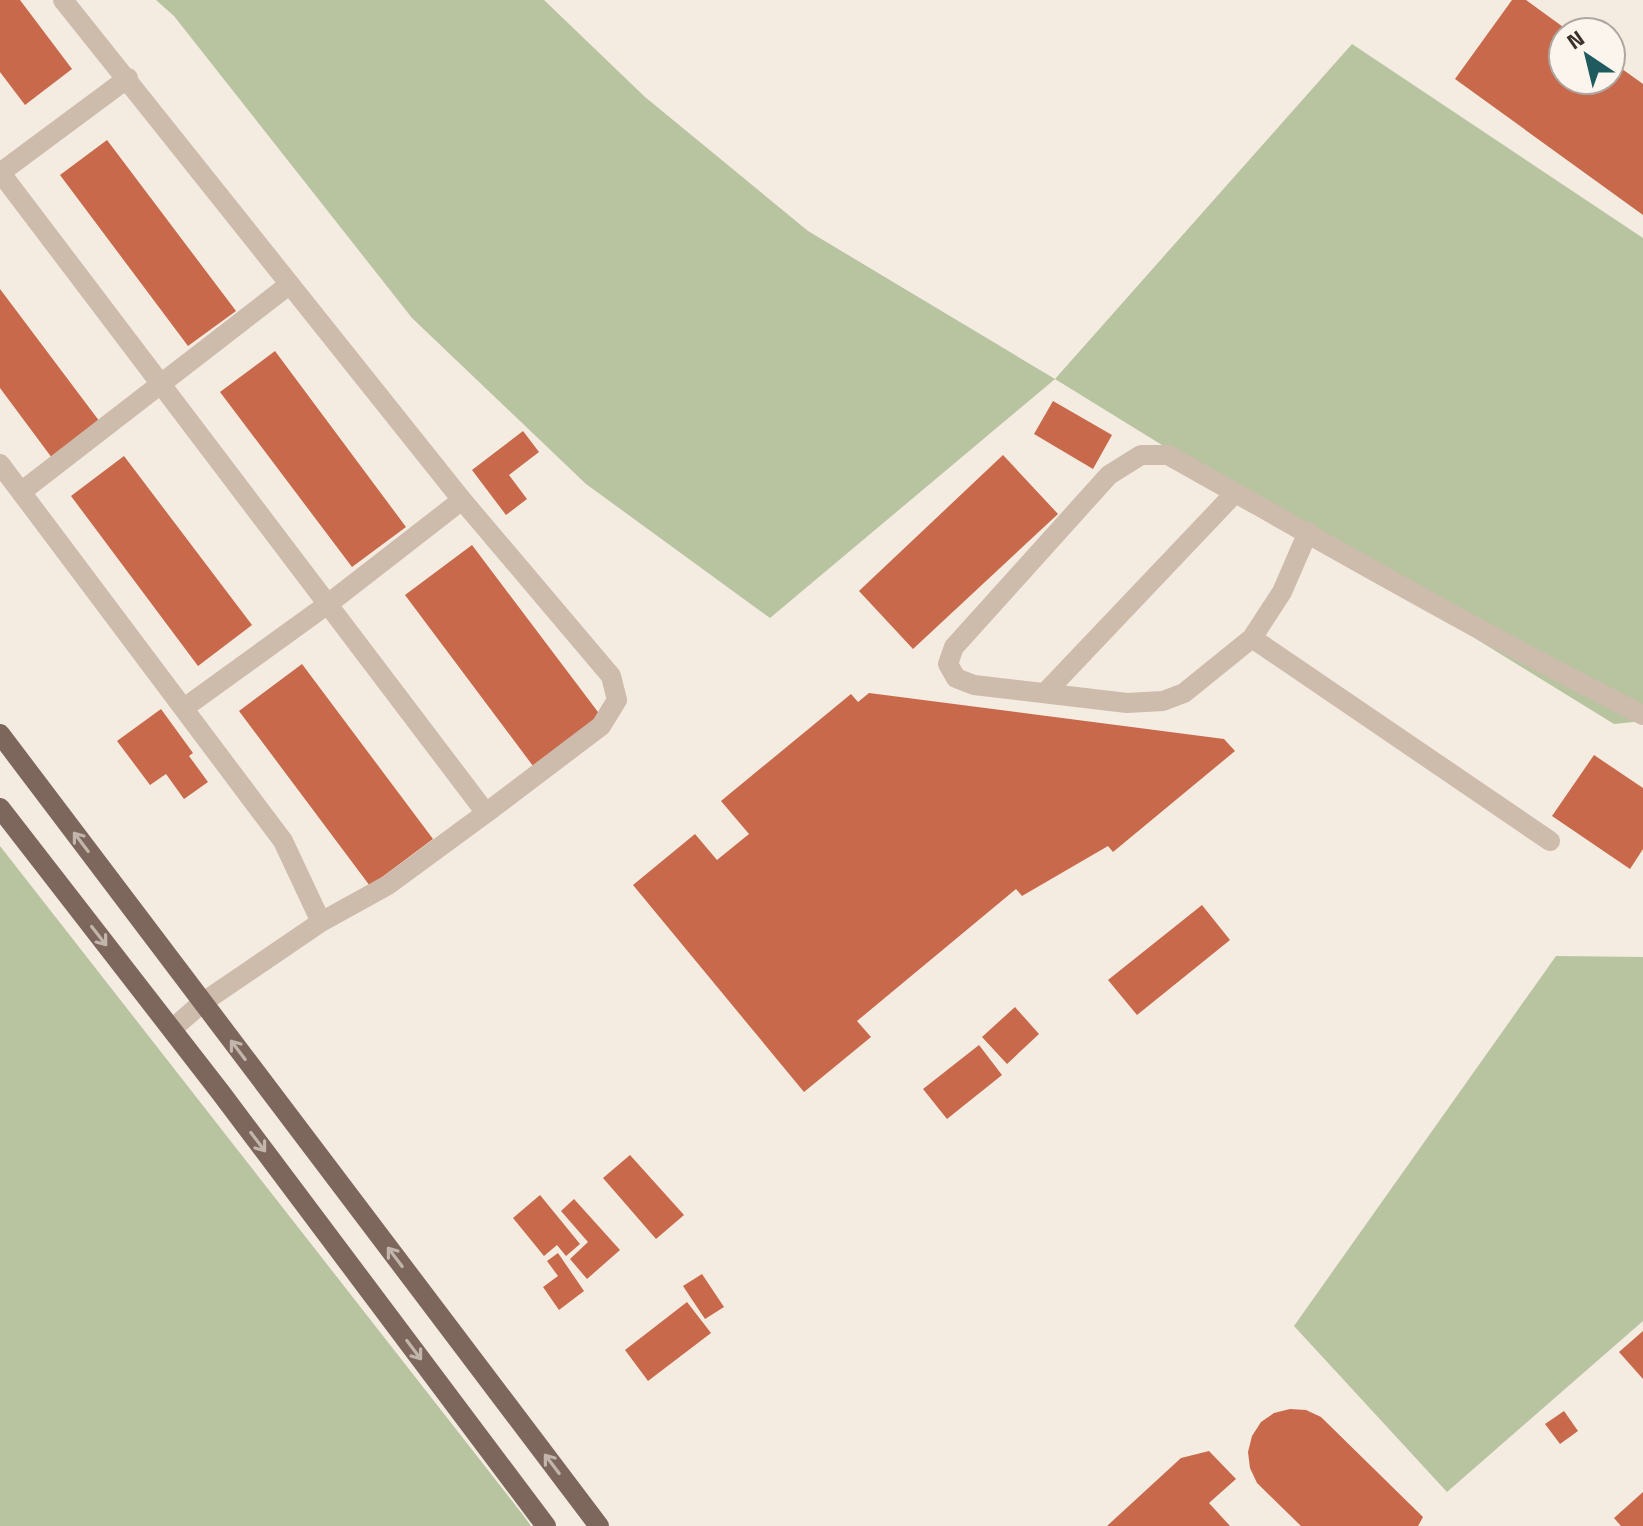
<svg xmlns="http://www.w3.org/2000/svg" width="1643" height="1526" font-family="'Titillium Web',sans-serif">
  <rect width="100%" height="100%" fill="#f4ebe1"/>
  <path fill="#b8c4a0" d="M 156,0 L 544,0 L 645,97 L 808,231 L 1055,379 L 1352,44 L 1643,238 L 1643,721 L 1614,724 L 1055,379 L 770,618 L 586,484 L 412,318 L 174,16 Z
    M 0,846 L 523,1515 L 531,1526 L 0,1526 Z
    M 1556,956 L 1643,957 L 1643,1321 L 1447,1492 L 1294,1326 Z"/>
  <path fill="#c8694b" d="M 0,0 L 20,0 L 72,69 L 25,105 L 0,72 Z
    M 1512,0 L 1526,0 L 1570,32 L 1563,32 L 1563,80 L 1611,80 L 1611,61 L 1643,84 L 1643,215 L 1455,79 Z
    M 107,140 L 236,311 L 188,346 L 60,175 Z
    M 0,289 L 103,426 L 55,462 L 0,388 Z
    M 275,351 L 406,527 L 352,567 L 220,392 Z
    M 1053,401 L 1112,435 L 1093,469 L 1034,434 Z
    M 523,431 L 539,452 L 509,475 L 527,499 L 506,515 L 472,470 Z
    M 1003,455 L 1058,514 L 913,649 L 859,591 Z
    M 124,456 L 252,625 L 198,666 L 71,496 Z
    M 472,545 L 604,720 L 536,770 L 405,595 Z
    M 302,664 L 433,839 L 370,886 L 239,711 Z
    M 869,693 L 1224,739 L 1235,751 L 1113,852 L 1108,846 L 1022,896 L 1016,889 L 857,1021 L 871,1037 L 804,1092 L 633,885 L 695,834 L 717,860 L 749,834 L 721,801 L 851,694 L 858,702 Z
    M 161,709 L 193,753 L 189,756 L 208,782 L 184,799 L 166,774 L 150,785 L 117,741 Z
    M 1594,755 L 1643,788 L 1643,849 L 1630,869 L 1552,816 Z
    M 1202,905 L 1230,940 L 1137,1015 L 1108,980 Z
    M 1015,1007 L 1039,1034 L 1007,1064 L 982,1037 Z
    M 979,1045 L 1002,1075 L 947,1119 L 923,1089 Z
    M 630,1155 L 684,1215 L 656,1239 L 603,1178 Z
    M 540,1195 L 580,1244 L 566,1256 L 557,1245 L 544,1256 L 513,1218 Z
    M 574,1199 L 620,1250 L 587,1279 L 570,1259 L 588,1242 L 561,1211 Z
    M 558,1253 L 584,1291 L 559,1310 L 543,1287 L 558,1276 L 547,1261 Z
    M 702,1274 L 724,1307 L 705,1319 L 683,1286 Z
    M 687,1302 L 711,1333 L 648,1381 L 625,1350 Z
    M 1643,1331 L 1643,1379 L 1619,1352 Z
    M 1290,1409 L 1306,1410 L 1321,1417 L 1423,1517 L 1418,1526 L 1301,1526 L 1257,1483 L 1250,1468 L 1248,1452 L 1252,1436 L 1261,1422 L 1274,1413 Z
    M 1564,1411 L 1578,1431 L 1560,1444 L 1545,1424 Z
    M 1209,1451 L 1236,1479 L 1209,1503 L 1230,1526 L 1107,1526 L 1181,1458 Z
    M 1643,1492 L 1643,1526 L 1621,1526 L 1614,1518 Z"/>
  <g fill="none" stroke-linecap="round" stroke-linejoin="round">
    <path stroke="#cdbbac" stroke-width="20" d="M 63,0 L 462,500 L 611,676 L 617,700 L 601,726 L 486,813
      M 0,172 L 486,813 L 388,885 L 321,922 L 202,1003 L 172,1029
      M 0,173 L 128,78
      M 0,464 L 283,841 L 321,922
      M 21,492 L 290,284
      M 1308,532 L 1282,592 L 1252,638 L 1184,693 L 1163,701 L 1127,703 L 974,685 L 956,678 L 948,664 L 954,647 L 1109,475 L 1141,455 L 1168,455 C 1325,543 1482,634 1643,715
      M 1252,638 L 1550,841
      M 1045,693 L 1235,493
      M 184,708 L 328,604 L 462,500"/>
    <path stroke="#7d675c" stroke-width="20" d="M 0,734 L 599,1526
      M 0,808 L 221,1093 L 546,1526"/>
  </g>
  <defs><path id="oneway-shaft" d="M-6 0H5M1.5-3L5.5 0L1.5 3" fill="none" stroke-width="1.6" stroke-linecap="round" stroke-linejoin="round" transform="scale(2)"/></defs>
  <g stroke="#c2b5ac">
    <use href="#oneway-shaft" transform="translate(81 842) rotate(-127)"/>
    <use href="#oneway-shaft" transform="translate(99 936) rotate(52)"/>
    <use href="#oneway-shaft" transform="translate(238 1050) rotate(-127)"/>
    <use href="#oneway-shaft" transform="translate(258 1142) rotate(53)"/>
    <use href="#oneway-shaft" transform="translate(395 1257) rotate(-127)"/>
    <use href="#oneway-shaft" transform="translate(414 1350) rotate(53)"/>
    <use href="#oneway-shaft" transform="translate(552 1464) rotate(-127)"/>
  </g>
  <g transform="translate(1587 56) rotate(325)"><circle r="38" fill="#fbf5ee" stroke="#aea6a0" stroke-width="2"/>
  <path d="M0-6L14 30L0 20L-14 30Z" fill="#1f5a5e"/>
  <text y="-12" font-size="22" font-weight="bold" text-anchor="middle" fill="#3b302b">N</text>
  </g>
</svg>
